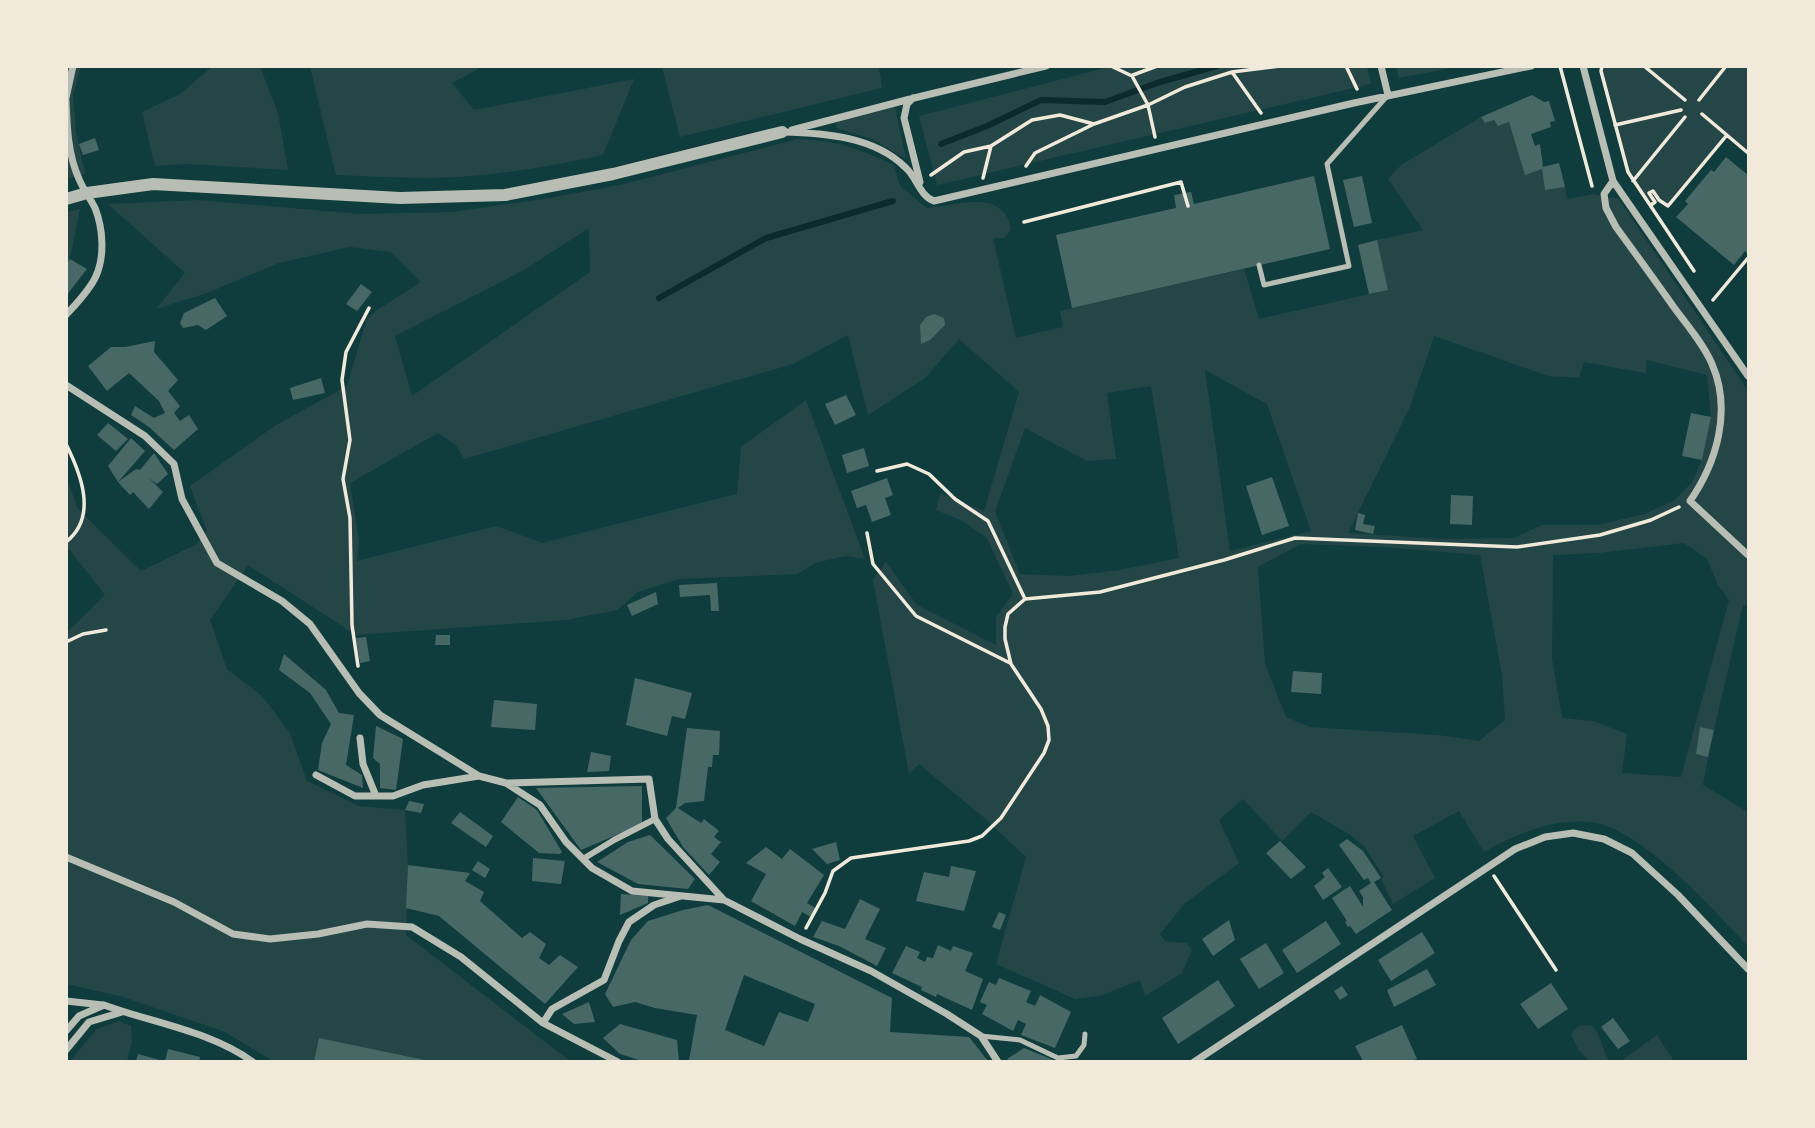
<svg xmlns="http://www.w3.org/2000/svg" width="1815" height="1128" font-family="Figtree,sans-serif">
  <rect width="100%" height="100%" fill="#0f3d3e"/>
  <path fill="#244646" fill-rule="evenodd" d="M 213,66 L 260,67 L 278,113 L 288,170 L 186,164 L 155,166 L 142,112 L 180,94 Z
    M 1602,66 L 1748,67 L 1748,153 L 1727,135 L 1668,206 L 1652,191 L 1649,194 L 1655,202 L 1650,206 L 1628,172 L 1601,71 Z
    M 67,67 L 81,67 L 73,96 L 76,133 L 85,174 L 67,179 Z
    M 310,67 L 482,67 L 452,83 L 474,110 L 634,79 L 603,155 C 547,167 490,177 433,178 C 401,178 369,176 336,175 Z
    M 662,67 L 879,67 L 882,88 L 680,137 Z
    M 1109,67 L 1367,67 L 1371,84 L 937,185 L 919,116 Z
    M 1396,67 L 1396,66 L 1457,67 L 1399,78 Z
    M 895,107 L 906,159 L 872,139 L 836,128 L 838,121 Z
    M 1481,117 L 1485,123 L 1494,120 L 1499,126 L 1509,122 L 1526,174 L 1542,169 L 1545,190 L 1565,187 L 1567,199 L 1593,194 L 1619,199 L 1748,391 L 1748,606 L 1743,605 L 1714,730 L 1700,727 L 1696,753 L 1708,757 L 1703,785 L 1748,812 L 1748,946 C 1712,909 1642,828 1590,822 C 1551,818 1517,834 1484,852 L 1459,811 L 1413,836 L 1435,878 L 1393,904 L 1381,879 L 1384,877 L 1364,846 L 1349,834 L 1311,812 L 1282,841 L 1243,799 L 1219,820 L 1239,863 L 1184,904 L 1160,934 L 1165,941 L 1187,943 L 1192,950 L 1182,973 L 1145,996 L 1140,980 L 1100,996 L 1075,999 L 996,964 L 1026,857 L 981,815 L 919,764 L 909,774 L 873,580 L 886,562 L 917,605 L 996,645 L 996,617 L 1013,594 L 987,538 L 961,520 L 936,510 L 940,493 L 984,511 L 1019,392 L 959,339 L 925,378 L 868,415 L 848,335 L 793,364 L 464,459 L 456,445 L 438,433 L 350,483 L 359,541 L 357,561 L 497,526 L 542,543 L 737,494 L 741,447 L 806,400 L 865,559 L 845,556 L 815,563 L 797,574 L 679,579 L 638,592 L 617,610 L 566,620 L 356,635 L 248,565 L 210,620 L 227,669 L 262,696 L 290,733 L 307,781 L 359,806 L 405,810 L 408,865 L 406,935 L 570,1061 L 431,1061 L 319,1038 L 314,1061 L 273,1061 L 225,1032 L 123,997 L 67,984 L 67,632 L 105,595 L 70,550 L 67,551 L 66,477 L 78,509 L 141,571 L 197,544 L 207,531 L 190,486 L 276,425 L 347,386 L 366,321 L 377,310 L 421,282 L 391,252 L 349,247 L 279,263 L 207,293 L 156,309 L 185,273 L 108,204 L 199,200 L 360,214 L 451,212 L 550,198 L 624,184 L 798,139 C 837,140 859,149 894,165 L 900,186 L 927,208 C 957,205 1005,188 1011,230 L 1004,238 L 993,238 L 1016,338 L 1063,327 L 1060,311 L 1244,269 L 1259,319 L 1387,290 L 1377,240 L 1423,230 L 1388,179 L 1401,165 ZM 589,228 L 590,272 L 412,396 L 395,336 L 524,270 ZM 1434,336 L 1548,376 L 1579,378 L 1584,362 L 1646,373 L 1646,360 L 1707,375 L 1711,417 L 1702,460 L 1692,482 L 1675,500 L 1644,514 L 1598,525 L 1542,525 L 1514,538 L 1442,539 L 1348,533 L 1410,407 ZM 1205,370 L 1267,404 L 1311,531 L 1230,551 ZM 1151,386 L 1179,558 L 1120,570 L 1069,576 L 1020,574 L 995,512 L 1025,428 L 1087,461 L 1116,459 L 1107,393 ZM 1684,543 L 1707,559 L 1718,585 L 1729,600 L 1681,777 L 1622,773 L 1627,734 L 1593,721 L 1562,718 L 1552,659 L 1553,555 L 1599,553 ZM 1301,544 L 1384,547 L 1480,555 L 1502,675 L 1505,720 L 1479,741 L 1438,735 L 1310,727 L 1286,717 L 1265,664 L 1258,567 Z
    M 80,209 L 70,259 L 67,264 L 67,212 Z
    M 119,1021 L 131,1026 L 132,1041 L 127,1061 L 70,1061 L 97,1029 Z
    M 1590,1025 C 1602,1032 1601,1051 1610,1061 L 1589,1061 L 1578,1049 L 1571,1034 L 1578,1026 Z
    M 1657,1035 L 1674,1061 L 1621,1061 Z"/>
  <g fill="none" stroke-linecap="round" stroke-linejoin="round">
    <path stroke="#0a2a2b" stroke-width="6" d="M 941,144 L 987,126 L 1041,100 L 1105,102 L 1160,82 L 1217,66
      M 659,298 L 766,238 L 893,201"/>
  </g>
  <path fill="#486865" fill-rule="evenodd" d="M 1532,95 L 1544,102 L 1549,101 L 1555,121 L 1550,122 L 1551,127 L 1531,134 L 1535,146 L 1540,144 L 1543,167 L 1559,163 L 1565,187 L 1545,190 L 1542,169 L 1525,175 L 1509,122 L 1498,126 L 1494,120 L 1485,123 L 1481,117 Z
    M 95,138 L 99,150 L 83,155 L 79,144 Z
    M 1726,157 L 1748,175 L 1748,254 L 1745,251 L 1734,265 L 1676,217 L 1688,204 L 1685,201 L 1711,170 L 1714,172 Z
    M 1314,176 L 1330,249 L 1072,308 L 1056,235 L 1176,208 L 1174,195 L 1191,192 L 1194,204 Z
    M 1362,176 L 1372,223 L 1354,227 L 1343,180 Z
    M 1377,240 L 1388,290 L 1369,294 L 1358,245 Z
    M 70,259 L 87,269 L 66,296 L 66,264 Z
    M 361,284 L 372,292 L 357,311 L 346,304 Z
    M 215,298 L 227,316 L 206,330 L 198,325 L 183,328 L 180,323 L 184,313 Z
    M 934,314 L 944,318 L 945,325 L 930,340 L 921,344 L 920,325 L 926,317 Z
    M 155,341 L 154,352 L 178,380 L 168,391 L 180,406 L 174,413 L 180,421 L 189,415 L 198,429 L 174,450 L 149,427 L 131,415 L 135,406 L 154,418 L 165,413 L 159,401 L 129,373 L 107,391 L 88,366 L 111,347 L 125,347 Z
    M 321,378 L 325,393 L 293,400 L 290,388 Z
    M 846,395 L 856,415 L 835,425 L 825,404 Z
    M 1691,413 L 1711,417 L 1702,460 L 1682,456 Z
    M 108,423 L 128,439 L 116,451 L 97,435 Z
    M 131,438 L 145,451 L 118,482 L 136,469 L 140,470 L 154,453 L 168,474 L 157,484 L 149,478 L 163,492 L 149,509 L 133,492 L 130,495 L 118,482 L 108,466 Z
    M 864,448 L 869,466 L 847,473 L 842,455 Z
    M 1272,477 L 1289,526 L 1262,535 L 1246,486 Z
    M 887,478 L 893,495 L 885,498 L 891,515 L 872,522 L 866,505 L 857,508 L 851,491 Z
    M 1451,495 L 1473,496 L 1472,525 L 1450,524 Z
    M 1358,513 L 1365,515 L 1363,524 L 1375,526 L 1373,534 L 1355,530 Z
    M 717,583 L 719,611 L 711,611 L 710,595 L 680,597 L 679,585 Z
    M 656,592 L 658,604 L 632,616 L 627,605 Z
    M 436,635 L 450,635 L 450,645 L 435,645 Z
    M 366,637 L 370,661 L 360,663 L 356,638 Z
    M 284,654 L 326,690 L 339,713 L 354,715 L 346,765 L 362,775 L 363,788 L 318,770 L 322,743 L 331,724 L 310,693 L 279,670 Z
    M 1293,671 L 1322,673 L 1321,694 L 1291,692 Z
    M 635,678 L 692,693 L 685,719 L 672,716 L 667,736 L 626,725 Z
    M 494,700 L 537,704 L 535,730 L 491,727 Z
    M 376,726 L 403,739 L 396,790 L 380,788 L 380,764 L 373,758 Z
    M 1700,727 L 1714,730 L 1708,757 L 1696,754 Z
    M 687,728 L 720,731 L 719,755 L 713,755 L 712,767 L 708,767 L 704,801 L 685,803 L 678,808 L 701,823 L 704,819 L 719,831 L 714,837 L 721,842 L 711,854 L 720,862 L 709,875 L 683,847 L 666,818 L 676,808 Z
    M 591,752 L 611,756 L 609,771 L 587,772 Z
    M 642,786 L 642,824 L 581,850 L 536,788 Z
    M 518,797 L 537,810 L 562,852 L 560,854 L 539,853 L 501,822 Z
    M 409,801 L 424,804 L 421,813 L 405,810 Z
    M 460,812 L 493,836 L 486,847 L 451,823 Z
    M 650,835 L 695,879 L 688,889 L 638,884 L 597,862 L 628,842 Z
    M 1347,839 L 1363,851 L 1381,878 L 1374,882 L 1392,910 L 1356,934 L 1350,926 L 1348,927 L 1345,922 L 1347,921 L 1332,898 L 1350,886 L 1363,907 L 1363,897 L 1359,891 L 1371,883 L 1368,878 L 1364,880 L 1339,845 Z
    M 1280,841 L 1306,867 L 1291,879 L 1266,853 Z
    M 836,842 L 840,860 L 827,864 L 812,849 Z
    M 766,847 L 782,859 L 790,849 L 824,875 L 807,903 L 815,908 L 811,917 L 802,912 L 795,926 L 751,901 L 766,874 L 746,863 Z
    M 533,858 L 565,861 L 561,884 L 532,881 Z
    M 478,861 L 490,869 L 485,878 L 472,870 Z
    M 408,865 L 470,873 L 465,881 L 484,892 L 480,901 L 522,938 L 530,932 L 546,944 L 539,958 L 549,965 L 560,955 L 578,967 L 545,1004 L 439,916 L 406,908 Z
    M 951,866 L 976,871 L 964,911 L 916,901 L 924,872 L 949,877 Z
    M 1328,868 L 1342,887 L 1323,900 L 1314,886 L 1325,877 L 1322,873 Z
    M 621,894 L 648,896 L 648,903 L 620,915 Z
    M 860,899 L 880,909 L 865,939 L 886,948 L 877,966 L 839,946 L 813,937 L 822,921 L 845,929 Z
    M 708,905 L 892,998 L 890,1032 L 969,1037 L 988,1061 L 689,1061 L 697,1015 L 655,1008 L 635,1002 L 613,1007 L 605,994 L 631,940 L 648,921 L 683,910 ZM 744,975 L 815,1004 L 808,1022 L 779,1012 L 764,1046 L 725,1030 Z
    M 999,912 L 1006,915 L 1000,930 L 992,927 Z
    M 1229,920 L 1235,940 L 1213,956 L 1202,939 Z
    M 1326,921 L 1341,944 L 1297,973 L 1282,950 Z
    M 1422,932 L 1435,953 L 1391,981 L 1378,960 Z
    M 1266,943 L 1284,973 L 1259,989 L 1240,959 Z
    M 938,945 L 951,951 L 953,946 L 973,953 L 965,971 L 983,979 L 972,1010 L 937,994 L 936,997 L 921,990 L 922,987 L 892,973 L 906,946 L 920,952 L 917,958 L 925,962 L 927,957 L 933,958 Z
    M 1427,969 L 1436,985 L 1394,1007 L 1387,990 Z
    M 999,978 L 1031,991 L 1026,1002 L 1035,1006 L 1040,995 L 1071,1012 L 1055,1048 L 1021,1035 L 1026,1024 L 1018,1020 L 1013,1031 L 982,1014 L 987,1005 L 980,1002 L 989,982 L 996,985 Z
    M 1218,980 L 1235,1006 L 1178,1044 L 1162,1018 Z
    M 1551,983 L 1568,1009 L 1538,1029 L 1520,1004 Z
    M 1342,986 L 1348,995 L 1340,1000 L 1334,991 Z
    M 589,1002 L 595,1022 L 574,1024 L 562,1014 Z
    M 1613,1018 L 1630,1041 L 1618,1049 L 1601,1027 Z
    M 620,1024 L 677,1040 L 679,1061 L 642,1061 L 620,1054 L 603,1038 Z
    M 1402,1025 L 1417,1059 L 1411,1061 L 1363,1061 L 1355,1046 Z
    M 319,1038 L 425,1060 L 425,1061 L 314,1061 Z
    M 1024,1048 L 1056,1061 L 1009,1061 L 1007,1059 Z
    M 168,1049 L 200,1057 L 199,1061 L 165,1061 Z
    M 138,1054 L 163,1061 L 136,1061 Z"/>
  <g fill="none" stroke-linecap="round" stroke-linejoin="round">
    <path stroke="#f1e9da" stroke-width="3.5" d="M 1111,66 L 1132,76 L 1148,105 L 1155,137
      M 1346,66 L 1357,89
      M 1560,66 L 1592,186
      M 1602,66 L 1601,71 L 1628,172 L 1694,271
      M 1644,66 L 1685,100
      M 1232,72 L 1280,66
      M 1133,75 L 1157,66
      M 1699,100 L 1726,66
      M 1702,114 L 1748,153
      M 1615,125 L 1681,110
      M 1026,166 L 1035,153 L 1092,125
      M 931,175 L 964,152 L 991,146 L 1032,120 L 1060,115 L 1094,124 L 1148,105 L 1185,87 L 1232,72 L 1261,113
      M 983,178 L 991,146
      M 1633,181 L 1685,117
      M 1651,205 L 1655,202 L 1649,193 L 1653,191 L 1659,200 L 1668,206 L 1727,135
      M 1024,222 L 1181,182 L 1188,206
      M 1713,300 L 1748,258
      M 66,444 C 81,474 98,517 66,542
      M 877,471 L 907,464 L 929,474 L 955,499 L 988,521 L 1025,599
      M 867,533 L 873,564 L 916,616 L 1010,663
      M 66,642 L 83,634 L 106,630
      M 358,666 L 352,625 L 350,518 L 343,479 L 350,440 L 342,380 L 346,352 L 369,308
      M 1494,876 L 1556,970
      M 806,928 L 825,893 L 833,871 L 851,858 L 969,841 L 982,836 L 1001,818 L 1044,753 L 1049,740 L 1048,726 L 1041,709 L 1011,664 L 1005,639 L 1005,627 L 1008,614 L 1025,599 L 1100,592 L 1224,560 L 1295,538 L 1517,547 L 1600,535 L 1651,520 L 1679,507"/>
    <path stroke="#b8beb3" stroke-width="5" d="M 1259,265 L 1264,285 L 1349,266 L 1327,164 L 1388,95
      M 981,1036 L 1020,1040 L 1058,1058 L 1076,1056 L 1084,1045 L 1085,1034"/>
    <path stroke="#b8beb3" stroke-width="6" d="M 583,859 L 614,840 L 655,819"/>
    <path stroke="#b8beb3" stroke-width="7" d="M 1381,66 L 1388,95
      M 1583,66 L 1613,181 L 1748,376
      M 66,98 L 73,66
      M 913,98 L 907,104 L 904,118 L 920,182
      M 66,100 C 67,127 68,155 79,179 C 83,189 90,198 95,208 C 103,228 105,256 96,276 C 90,290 76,304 66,315
      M 792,130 L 914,98 L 1046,66
      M 782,132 C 824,133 874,136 906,168 C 917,178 920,196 934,201 L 1354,103 L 1531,66
      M 1613,181 L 1604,194 L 1606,208 L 1616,227 C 1635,253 1654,279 1673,306 C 1686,324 1703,343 1712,364 C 1732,410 1717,462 1690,501 L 1748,555
      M 66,385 L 145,436 L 174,464 L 182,499 L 217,563 L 282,601 L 310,624 L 359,693 L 380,715 L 479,776 L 506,783 L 649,779 L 655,819 L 668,839 L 724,900
      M 360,738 L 363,764 L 376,796
      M 316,775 L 355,796 L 393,796 L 423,785 L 479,776
      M 506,783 L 540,805 L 566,842 L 592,868 L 632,891 L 724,900 L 800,939 L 871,971 L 947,1014 L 981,1036 L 998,1062
      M 66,857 L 174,902 L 233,934 L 270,939 L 318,934 L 367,924 L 412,927 L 461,957 L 543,1023 L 618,1062
      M 66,1001 L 103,1005
      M 543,1023 L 552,1009 L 604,980 L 619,941 L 629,922 L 654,905 L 681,896
      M 66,1031 L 79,1016 L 104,1005 C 153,1023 210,1031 253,1062
      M 66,1050 L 89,1022 L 122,1012
      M 1194,1062 L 1488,867 L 1515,849 L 1545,837 L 1573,833 L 1604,839 L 1632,853 L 1678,895 L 1748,969"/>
    <path stroke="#b8beb3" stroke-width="12" d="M 66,199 L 87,193 L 153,184 L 400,198 L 505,195 L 613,174 L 782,132"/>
  </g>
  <rect width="1815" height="1128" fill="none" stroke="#f1e9da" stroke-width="136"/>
</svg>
